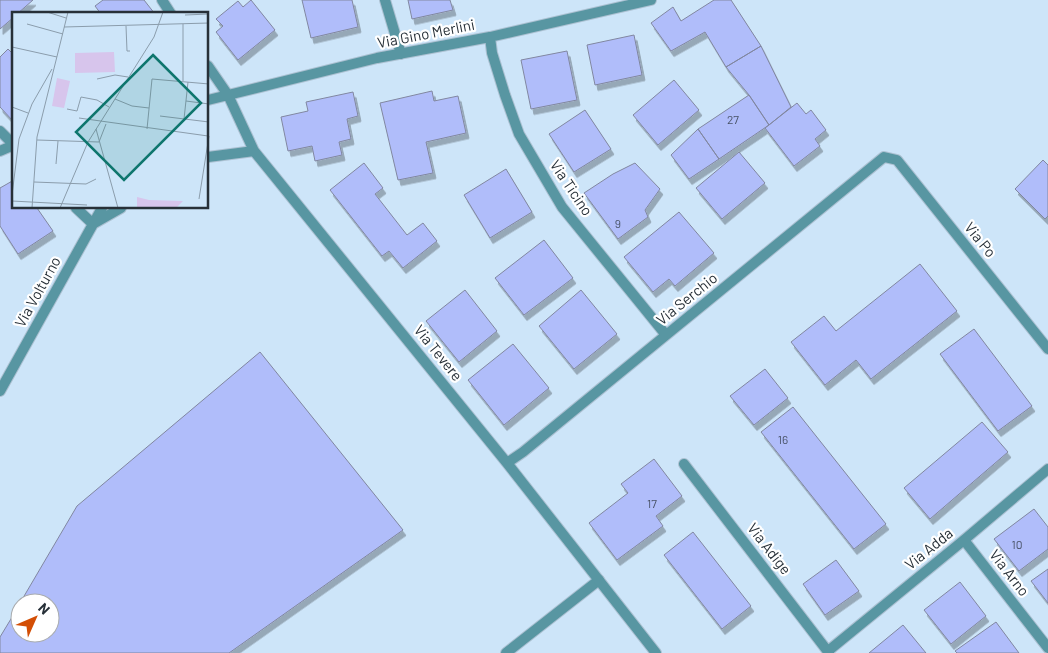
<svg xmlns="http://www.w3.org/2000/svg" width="1048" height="653" font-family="Barlow,sans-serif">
  <defs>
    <filter id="shadow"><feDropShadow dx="3" dy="5.5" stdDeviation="0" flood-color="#0004"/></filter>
  </defs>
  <rect width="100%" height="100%" fill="#cde5f9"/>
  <path fill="#b0bdfa" stroke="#8187a0" filter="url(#shadow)" d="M 0,0 L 33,0 L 17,14 L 14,14 L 14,17 L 0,29 Z
    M 103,0 L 144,0 L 155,14 L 101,14 L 95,6 Z
    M 251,0 L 275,30 L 238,60 L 216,32 L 223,26 L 216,19 L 238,1 L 243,7 Z
    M 302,0 L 352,0 L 358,27 L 311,38 Z
    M 408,0 L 450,0 L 453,10 L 412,19 Z
    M 714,0 L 731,0 L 761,46 L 726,67 L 705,32 L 671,51 L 651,23 L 673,7 L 681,21 Z
    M 634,35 L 642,75 L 595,85 L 587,45 Z
    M 761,46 L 791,107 L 769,125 L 749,95 L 726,67 Z
    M 8,49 L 14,55 L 13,121 L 0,107 L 0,57 Z
    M 567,51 L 577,100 L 531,109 L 521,60 Z
    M 674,80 L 699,110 L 658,145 L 633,115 Z
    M 432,91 L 434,101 L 458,96 L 466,133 L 426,142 L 433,173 L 398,180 L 380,103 Z
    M 353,92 L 358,116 L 347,119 L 351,139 L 339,142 L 342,155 L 315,161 L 312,146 L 288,151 L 281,117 L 308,111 L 306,102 Z
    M 749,95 L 769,125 L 719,159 L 698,129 Z
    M 797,103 L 806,114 L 811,110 L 826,130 L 815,139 L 820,146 L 794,166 L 765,128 Z
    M 585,110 L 611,149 L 574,172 L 549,134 Z
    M 698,129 L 719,159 L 689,179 L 671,155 Z
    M 739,152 L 765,183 L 722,219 L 696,188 Z
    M 1043,160 L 1048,165 L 1048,216 L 1045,219 L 1015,189 Z
    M 364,163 L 383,188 L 375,194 L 407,235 L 423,223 L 437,241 L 403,268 L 389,251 L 382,256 L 330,190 Z
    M 635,163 L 660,189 L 645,210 L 648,217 L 618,239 L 584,193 L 613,174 Z
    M 506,169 L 532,212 L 490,238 L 464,195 Z
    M 14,180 L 14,208 L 37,208 L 53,231 L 18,254 L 0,226 L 0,188 Z
    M 679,212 L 714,253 L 675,286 L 669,279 L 653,292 L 624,257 Z
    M 544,240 L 573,278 L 524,315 L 495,278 Z
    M 920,264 L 957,311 L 871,379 L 856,360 L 825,385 L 791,342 L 824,316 L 836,331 Z
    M 465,290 L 497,331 L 459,362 L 426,321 Z
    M 581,290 L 617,334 L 574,369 L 539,326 Z
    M 974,329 L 1032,406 L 998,431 L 940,354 Z
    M 513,344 L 549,388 L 504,425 L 468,380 Z
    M 260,352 L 403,530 L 229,653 L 0,653 L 0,637 L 20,604 L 20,633 L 50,633 L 50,603 L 20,603 L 77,506 Z
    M 765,369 L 788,398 L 754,425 L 730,396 Z
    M 793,407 L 886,524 L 854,549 L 761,432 Z
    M 982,422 L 1008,452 L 930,519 L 904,488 Z
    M 654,459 L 682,496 L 656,516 L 663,526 L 617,560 L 589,523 L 628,493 L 621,484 Z
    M 1034,509 L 1048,527 L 1048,549 L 1019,571 L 994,539 Z
    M 693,532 L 751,606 L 722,629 L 664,555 Z
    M 836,560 L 859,591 L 825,615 L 803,584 Z
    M 1048,569 L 1048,603 L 1031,581 Z
    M 960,582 L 986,616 L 951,644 L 924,610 Z
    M 996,622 L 1019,653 L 957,653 L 955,651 Z
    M 903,625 L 926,653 L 869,653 Z"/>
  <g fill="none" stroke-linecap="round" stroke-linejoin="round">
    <defs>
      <path id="service" d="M 506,653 L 599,580"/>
      <path id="minor" d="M 162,0 L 171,14
        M 385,0 L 401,54
        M 490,37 L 492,53 L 505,95 L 519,134 L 562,207 L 666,335
        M 208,66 L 228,95 L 254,151 L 507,463 L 656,653
        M 208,100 L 377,58 L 490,37 L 651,0
        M 0,131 L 14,145
        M 0,151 L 14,145
        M 208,157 L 254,151
        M 76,208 L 93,224 L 121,208
        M 0,391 L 102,208
        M 507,463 L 523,452 L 884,157 L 897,160 L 1048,349
        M 684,464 L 829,653
        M 964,540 L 1048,648
        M 828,651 L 964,540 L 1048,469"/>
    </defs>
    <use href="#service" stroke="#acc1d2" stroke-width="12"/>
    <use href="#minor" stroke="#acc1d2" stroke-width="12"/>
    <use href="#service" stroke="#5896a2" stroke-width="10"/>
    <use href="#minor" stroke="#5896a2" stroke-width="10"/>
  </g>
  <g text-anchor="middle" stroke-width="4.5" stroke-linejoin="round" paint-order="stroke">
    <g font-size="12" fill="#495368">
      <text x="733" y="124">27</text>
      <text x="618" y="228">9</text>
      <text x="783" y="444">16</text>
      <text x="652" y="508">17</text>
      <text x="1017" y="549">10</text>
    </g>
    <g font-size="15" fill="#273038" stroke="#fff">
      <text transform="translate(426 34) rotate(-11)" y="5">Via Gino Merlini</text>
      <text transform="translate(571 188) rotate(56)" y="5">Via Ticino</text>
      <text transform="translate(980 240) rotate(51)" y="5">Via Po</text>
      <text transform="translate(38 292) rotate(-61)" y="5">Via Volturno</text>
      <text transform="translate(687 299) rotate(-39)" y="5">Via Serchio</text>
      <text transform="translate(438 353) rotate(51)" y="5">Via Tevere</text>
      <text transform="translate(769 549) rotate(52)" y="5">Via Adige</text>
      <text transform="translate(929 549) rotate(-39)" y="5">Via Adda</text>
      <text transform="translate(1009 573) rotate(52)" y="5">Via Arno</text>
    </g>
  </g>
  <g transform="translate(12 12)">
    <rect width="196" height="196" fill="#cde5f9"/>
    <path d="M 102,40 L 103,60 L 63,61 L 63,41 ZM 45,66 L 58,69 L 52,96 L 40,94 Z" fill="#d7c5ec"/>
    <path d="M 125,185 L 137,188 L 171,189 L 164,196 L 125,196 Z" fill="#d7c5ec"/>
    <path fill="none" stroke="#8b9dac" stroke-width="1" d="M 35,0 L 54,6M 173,3 L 197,2M 15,12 L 51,22M 171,12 L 171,69M 114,14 L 115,39 L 118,39M 52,15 L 197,11M 0,35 L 45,45M 85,67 L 103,63 L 116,65M 103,87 L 120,94 L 137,96M 174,89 L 197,92M 0,95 L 16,101M 55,97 L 65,99 L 69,85 L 85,88 L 97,95M 148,104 L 197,110M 67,106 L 196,124M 172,107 L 176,70M 84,117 L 106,196M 135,117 L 140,67 L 197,72M 25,128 L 87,130 L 94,112M 44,152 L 46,129M 22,170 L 74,172 L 84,167M 0,183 L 7,127 L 20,92 L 40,57M 187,187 L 197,124M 0,189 L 75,193M 20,196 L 25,125 L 56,0M 48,196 L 76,130 L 142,25 L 151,0"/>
    <path fill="#0f766e" fill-opacity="0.15" stroke="#0f766e" stroke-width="2.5" d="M 141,43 L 189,91 L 112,168 L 64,120 Z"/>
    <rect width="196" height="196" fill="none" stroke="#273038" stroke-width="2.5"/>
  </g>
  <g transform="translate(35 618) rotate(45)"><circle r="24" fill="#ffffff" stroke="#a9acaf"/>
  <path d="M0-4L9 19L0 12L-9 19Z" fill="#d34e05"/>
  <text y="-8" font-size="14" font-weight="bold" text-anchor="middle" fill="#273038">N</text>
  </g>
</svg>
